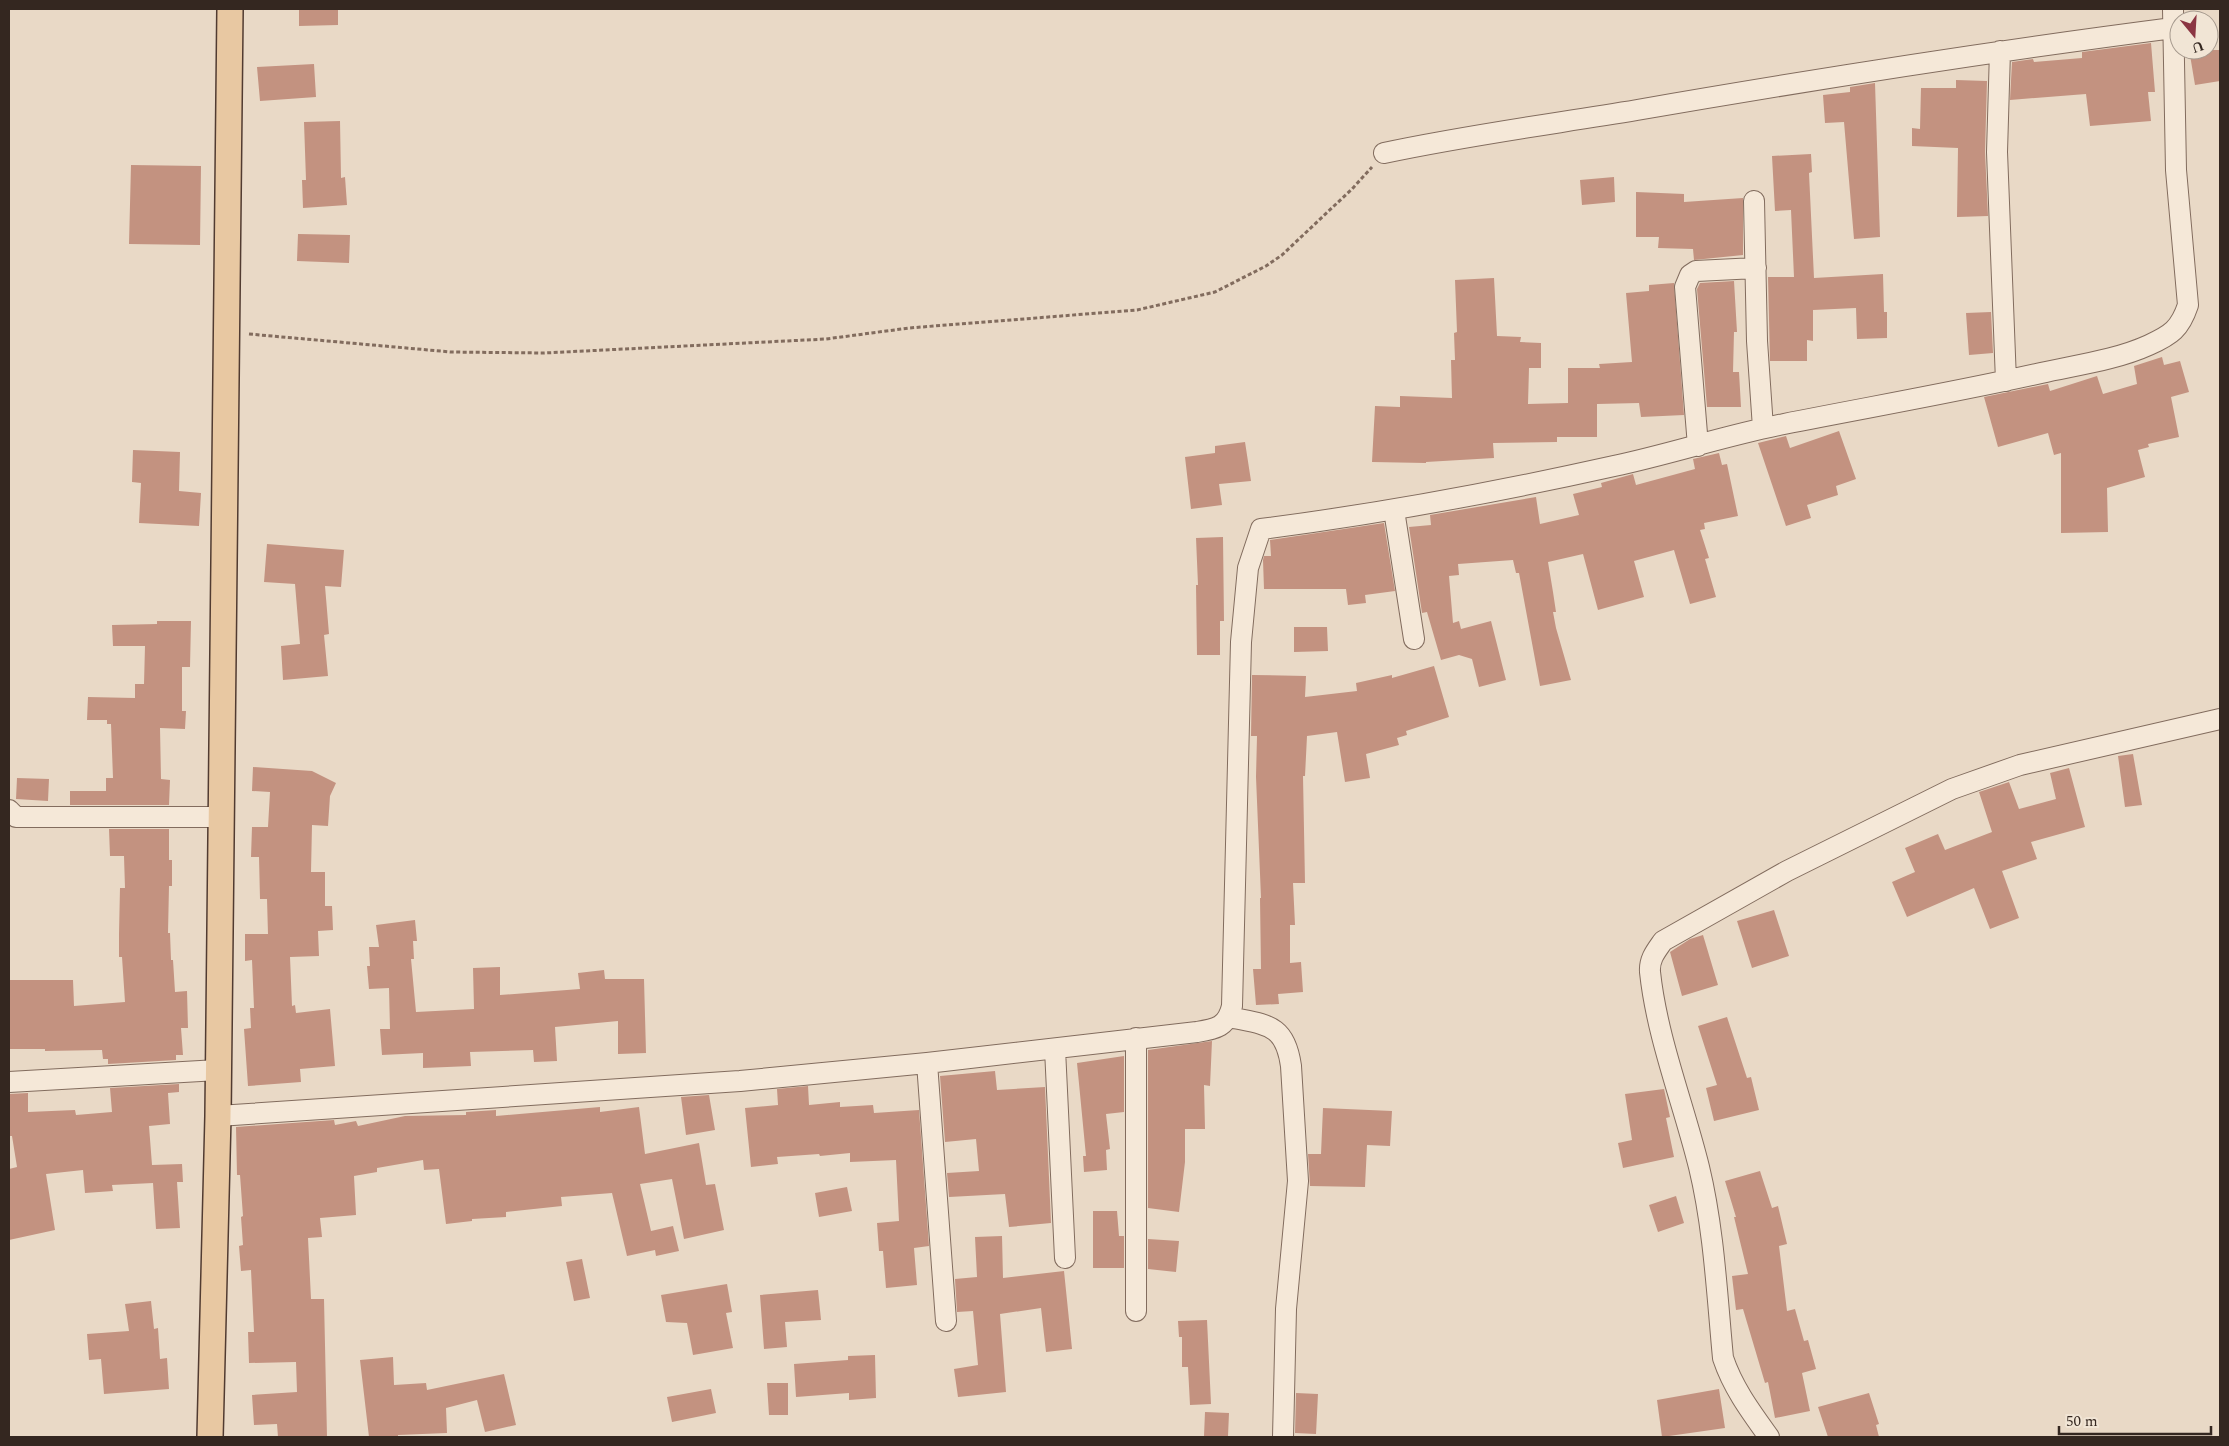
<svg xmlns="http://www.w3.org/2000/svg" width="2229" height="1446" font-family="Spectral,serif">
  <rect width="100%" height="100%" fill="#e9d9c6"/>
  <path fill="#c39280" d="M 299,9 L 338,9 L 338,25 L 299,26 Z
    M 2151,43 L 2155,92 L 2148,92 L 2151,121 L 2090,126 L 2086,94 L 2010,100 L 2012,62 L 2033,59 L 2034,62 L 2082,58 L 2082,52 Z
    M 2192,50 L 2220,50 L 2220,81 L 2195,85 L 2190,55 L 2192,55 Z
    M 314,64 L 316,97 L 260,101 L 257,67 Z
    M 1956,80 L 1987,81 L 1985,152 L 1988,216 L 1957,217 L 1958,148 L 1912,146 L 1912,128 L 1920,129 L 1921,88 L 1956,88 Z
    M 1875,83 L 1880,237 L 1854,239 L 1844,122 L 1825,123 L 1823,95 L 1850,92 L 1850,87 Z
    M 340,121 L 341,178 L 345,177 L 347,205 L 303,208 L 302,180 L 306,180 L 304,122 Z
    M 1811,154 L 1812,172 L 1809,173 L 1814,278 L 1883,274 L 1884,312 L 1887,312 L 1887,338 L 1857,339 L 1856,308 L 1813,310 L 1813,341 L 1807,340 L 1807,361 L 1770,361 L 1768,277 L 1794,277 L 1791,210 L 1775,211 L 1772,156 Z
    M 131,165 L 201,166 L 200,245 L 129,244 Z
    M 1614,177 L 1615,202 L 1582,205 L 1580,180 Z
    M 1636,192 L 1684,194 L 1684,202 L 1743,198 L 1743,255 L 1694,260 L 1693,249 L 1658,248 L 1659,237 L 1636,237 Z
    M 298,234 L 350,235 L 349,263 L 297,261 Z
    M 1494,278 L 1497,336 L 1521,337 L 1520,342 L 1541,343 L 1541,368 L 1529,368 L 1528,404 L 1568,403 L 1568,368 L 1600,368 L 1599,364 L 1632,362 L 1626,293 L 1649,291 L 1649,285 L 1674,283 L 1684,415 L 1641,417 L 1639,403 L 1597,404 L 1597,437 L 1557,437 L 1557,442 L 1493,443 L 1494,458 L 1426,462 L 1426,463 L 1372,462 L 1375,406 L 1400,407 L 1400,396 L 1452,398 L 1451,360 L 1455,360 L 1454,333 L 1457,332 L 1455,280 Z
    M 1734,281 L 1737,332 L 1734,332 L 1733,372 L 1739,372 L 1741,407 L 1707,407 L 1697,289 L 1700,283 Z
    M 1991,312 L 1993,353 L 1969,355 L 1966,313 Z
    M 2162,357 L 2164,365 L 2180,361 L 2189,392 L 2171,397 L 2179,437 L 2148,444 L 2149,447 L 2138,450 L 2145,477 L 2107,488 L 2108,532 L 2061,533 L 2061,453 L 2054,455 L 2048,433 L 1998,447 L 1984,397 L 2048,384 L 2050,391 L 2097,376 L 2103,394 L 2137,384 L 2134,366 Z
    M 1839,431 L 1856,479 L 1836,486 L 1838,495 L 1807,505 L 1811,518 L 1786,526 L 1758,443 L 1786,436 L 1790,448 Z
    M 1245,442 L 1251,481 L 1219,484 L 1222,505 L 1191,509 L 1185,457 L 1215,453 L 1215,446 Z
    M 133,450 L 180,452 L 179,491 L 201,493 L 199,526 L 139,523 L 141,483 L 132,482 Z
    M 1719,453 L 1722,465 L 1727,464 L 1738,516 L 1704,523 L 1705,529 L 1700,530 L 1709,558 L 1705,559 L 1716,597 L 1690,604 L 1674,550 L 1634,561 L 1644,597 L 1598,610 L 1583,554 L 1548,562 L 1553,592 L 1556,612 L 1553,612 L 1556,628 L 1571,680 L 1540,686 L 1519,573 L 1516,573 L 1513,560 L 1458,564 L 1459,575 L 1449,576 L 1453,623 L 1459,621 L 1461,629 L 1491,621 L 1506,680 L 1479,687 L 1472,659 L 1459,655 L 1441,660 L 1427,612 L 1422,613 L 1409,527 L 1431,525 L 1430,515 L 1536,497 L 1540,524 L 1579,515 L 1573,494 L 1602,487 L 1601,483 L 1633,474 L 1636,485 L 1695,469 L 1693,459 Z
    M 1384,523 L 1395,591 L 1365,595 L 1366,603 L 1348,605 L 1346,589 L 1264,589 L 1263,560 L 1264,556 L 1271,556 L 1270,540 Z
    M 1223,537 L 1224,621 L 1220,621 L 1220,655 L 1197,655 L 1196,585 L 1198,585 L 1196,538 Z
    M 267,544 L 344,550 L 341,587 L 325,586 L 329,634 L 324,635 L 328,676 L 283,680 L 281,646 L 300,644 L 295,584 L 264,582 Z
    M 157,621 L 191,621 L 190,667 L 182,667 L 182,711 L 186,711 L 185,729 L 160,728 L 161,779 L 170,780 L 169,805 L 70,805 L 70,791 L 106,791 L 106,778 L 113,778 L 111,724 L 107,724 L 107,720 L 87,720 L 88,697 L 135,698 L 135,684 L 144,684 L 145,646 L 113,646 L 112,625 L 157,624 Z
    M 1294,627 L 1327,627 L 1328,651 L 1294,652 Z
    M 1434,666 L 1449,717 L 1406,731 L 1407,735 L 1397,738 L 1399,745 L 1366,754 L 1370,778 L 1345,782 L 1337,732 L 1307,736 L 1305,776 L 1303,776 L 1305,883 L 1293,883 L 1295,925 L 1290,925 L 1290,963 L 1301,962 L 1303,992 L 1278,994 L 1279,1004 L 1256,1005 L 1253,969 L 1261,969 L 1260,898 L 1261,898 L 1256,777 L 1257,736 L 1251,736 L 1252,675 L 1306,676 L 1305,697 L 1357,691 L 1356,683 L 1392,675 L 1392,678 Z
    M 2133,754 L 2142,805 L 2125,807 L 2118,756 Z
    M 253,767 L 312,771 L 336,783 L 330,796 L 328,826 L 312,825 L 311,872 L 325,872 L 325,906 L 332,906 L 333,930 L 318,931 L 319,956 L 290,957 L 292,1006 L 295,1005 L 296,1013 L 330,1009 L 335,1066 L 300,1069 L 301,1082 L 248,1086 L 244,1029 L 251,1028 L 250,1008 L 254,1008 L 252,960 L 245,961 L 245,934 L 268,934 L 267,899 L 260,899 L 259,857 L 251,857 L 252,827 L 268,827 L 270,792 L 252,791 Z
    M 2069,768 L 2085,827 L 2031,842 L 2037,859 L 2002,871 L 2019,918 L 1990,929 L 1974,888 L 1907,917 L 1892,882 L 1915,872 L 1905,848 L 1938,834 L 1945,850 L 1992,832 L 1979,792 L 2009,782 L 2019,809 L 2056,799 L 2050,773 Z
    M 17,778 L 49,779 L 48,801 L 16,799 Z
    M 109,829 L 169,829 L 169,860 L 172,860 L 172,886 L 169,886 L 168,933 L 170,933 L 171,960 L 173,960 L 175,992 L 187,991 L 188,1028 L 181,1028 L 183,1055 L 176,1055 L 176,1060 L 108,1064 L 108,1059 L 103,1059 L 102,1050 L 45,1051 L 45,1049 L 9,1049 L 9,980 L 73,980 L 74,1006 L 125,1002 L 122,957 L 119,957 L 119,934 L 120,888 L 125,888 L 124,856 L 110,856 Z
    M 1774,910 L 1789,956 L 1752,968 L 1737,921 Z
    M 415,920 L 417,941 L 413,941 L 414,959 L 411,959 L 416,1012 L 474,1009 L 473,968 L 500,967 L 500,995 L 580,989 L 578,973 L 604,970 L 605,979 L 644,979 L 646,1053 L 618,1054 L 618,1021 L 555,1027 L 557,1061 L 534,1062 L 533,1050 L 470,1052 L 471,1066 L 423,1068 L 423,1053 L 382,1055 L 380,1029 L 390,1029 L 389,988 L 369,989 L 367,966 L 370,966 L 369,947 L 379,947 L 376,925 Z
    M 1703,935 L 1718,985 L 1682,996 L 1670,952 L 1690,939 Z
    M 1727,1017 L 1747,1078 L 1751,1077 L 1759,1110 L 1714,1121 L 1706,1088 L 1717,1085 L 1698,1026 Z
    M 1212,1041 L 1210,1086 L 1204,1085 L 1205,1129 L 1185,1129 L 1185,1162 L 1179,1212 L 1148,1208 L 1148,1050 Z
    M 1124,1056 L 1124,1112 L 1106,1114 L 1110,1149 L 1106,1150 L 1107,1170 L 1084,1172 L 1083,1156 L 1086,1156 L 1077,1063 Z
    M 995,1071 L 997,1090 L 1045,1087 L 1051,1223 L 1009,1227 L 1005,1194 L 949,1197 L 947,1173 L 979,1171 L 976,1139 L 945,1142 L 940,1076 Z
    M 179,1084 L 179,1092 L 168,1093 L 170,1124 L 149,1126 L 152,1165 L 182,1164 L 183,1182 L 177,1182 L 180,1228 L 156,1229 L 153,1183 L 112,1185 L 113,1191 L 85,1193 L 83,1170 L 46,1174 L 55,1230 L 9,1240 L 9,1169 L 17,1167 L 12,1136 L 9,1136 L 9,1094 L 28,1093 L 28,1112 L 75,1110 L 76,1115 L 112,1112 L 110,1088 Z
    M 808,1086 L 809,1105 L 840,1102 L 840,1107 L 873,1105 L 874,1113 L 919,1110 L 929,1246 L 914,1248 L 917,1285 L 886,1288 L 883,1251 L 879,1251 L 877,1223 L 899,1221 L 896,1160 L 850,1162 L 850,1153 L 820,1156 L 819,1154 L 777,1157 L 778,1164 L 751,1167 L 745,1108 L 778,1105 L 777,1089 Z
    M 1664,1089 L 1670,1117 L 1666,1118 L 1674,1157 L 1623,1168 L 1618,1143 L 1632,1140 L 1625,1094 Z
    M 709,1095 L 715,1130 L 686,1135 L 681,1097 Z
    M 600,1107 L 600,1112 L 639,1107 L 645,1154 L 699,1143 L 706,1185 L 715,1184 L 724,1230 L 684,1239 L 672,1179 L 640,1184 L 651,1231 L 673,1226 L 679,1251 L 656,1256 L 655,1250 L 627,1256 L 612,1193 L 561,1197 L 562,1206 L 506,1212 L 506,1217 L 472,1219 L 472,1221 L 446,1224 L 439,1169 L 424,1170 L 423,1160 L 377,1168 L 377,1172 L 354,1176 L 356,1215 L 320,1218 L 322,1237 L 308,1238 L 311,1299 L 324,1299 L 327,1437 L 278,1437 L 277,1424 L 254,1425 L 252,1395 L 297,1392 L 296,1362 L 249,1363 L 248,1332 L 254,1332 L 251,1270 L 241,1271 L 239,1246 L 243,1245 L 241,1217 L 243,1216 L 240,1175 L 237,1175 L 236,1127 L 334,1120 L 335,1125 L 356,1121 L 358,1126 L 405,1116 L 466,1115 L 466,1112 L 496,1110 L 496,1116 Z
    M 1323,1108 L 1392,1111 L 1390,1146 L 1367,1145 L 1365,1187 L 1310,1186 L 1308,1154 L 1321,1154 Z
    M 1760,1171 L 1772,1208 L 1778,1206 L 1787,1244 L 1779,1246 L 1787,1311 L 1795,1309 L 1804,1341 L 1808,1340 L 1816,1369 L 1802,1373 L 1810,1411 L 1775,1418 L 1768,1382 L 1765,1383 L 1743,1309 L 1736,1310 L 1732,1276 L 1748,1274 L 1734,1217 L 1736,1217 L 1725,1181 Z
    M 847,1187 L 852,1211 L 819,1217 L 815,1193 Z
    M 1676,1196 L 1684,1223 L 1658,1232 L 1649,1205 Z
    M 1093,1211 L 1117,1211 L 1119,1236 L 1124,1236 L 1124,1268 L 1093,1268 Z
    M 1002,1236 L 1003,1278 L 1064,1271 L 1072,1349 L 1046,1352 L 1041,1308 L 1000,1314 L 1006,1392 L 958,1397 L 954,1369 L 978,1365 L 973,1311 L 957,1312 L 955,1279 L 977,1277 L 975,1237 Z
    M 1148,1239 L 1179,1241 L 1176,1272 L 1148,1269 Z
    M 582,1259 L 590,1298 L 574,1301 L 566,1262 Z
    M 727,1284 L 732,1312 L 726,1313 L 733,1348 L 693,1355 L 687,1323 L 666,1322 L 661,1295 Z
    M 818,1290 L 821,1320 L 785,1322 L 787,1347 L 764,1349 L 760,1295 Z
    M 151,1301 L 154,1329 L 158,1328 L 160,1359 L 167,1358 L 169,1389 L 104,1394 L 101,1359 L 89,1360 L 87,1334 L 129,1331 L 125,1304 Z
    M 1207,1320 L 1211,1404 L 1190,1405 L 1188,1367 L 1182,1367 L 1182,1337 L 1179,1337 L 1178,1321 Z
    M 875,1355 L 876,1398 L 849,1400 L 849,1393 L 796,1397 L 794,1364 L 848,1360 L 848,1356 Z
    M 393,1357 L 394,1385 L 426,1383 L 427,1390 L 504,1374 L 516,1425 L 485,1432 L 477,1400 L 446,1408 L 447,1433 L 398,1435 L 398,1437 L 369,1437 L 360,1360 Z
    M 767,1383 L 788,1383 L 788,1415 L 769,1415 Z
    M 711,1389 L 716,1413 L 672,1422 L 667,1397 Z
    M 1719,1389 L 1725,1428 L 1662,1437 L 1657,1400 Z
    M 1296,1393 L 1318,1394 L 1316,1434 L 1295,1433 Z
    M 1869,1393 L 1879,1424 L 1876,1425 L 1879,1437 L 1828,1437 L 1818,1407 Z
    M 1205,1412 L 1229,1413 L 1228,1436 L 1204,1436 Z"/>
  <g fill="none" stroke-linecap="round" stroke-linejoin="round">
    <defs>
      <path id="minor" d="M 2000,51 L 1997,152 L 2006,381
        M 1384,153 C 1468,135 1553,124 1637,110 C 1816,79 1994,51 2173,28
        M 1754,201 L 1757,341 L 1763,428
        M 1698,446 L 1685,287 L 1690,275 L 1696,271 L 1756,268
        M 1394,510 L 1414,639
        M 9,810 L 16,817 L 221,817
        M 1229,1017 C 1266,1025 1285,1023 1291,1066 L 1298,1181 L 1286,1309 L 1283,1437
        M 1136,1038 L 1136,1311
        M 1055,1049 L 1065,1258
        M 927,1063 L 946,1321
        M 9,1082 L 218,1070
        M 218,1116 L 740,1081 L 927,1063 L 1197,1032 C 1216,1029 1227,1027 1232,1006 L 1241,642 L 1248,568 L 1261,529 C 1379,514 1497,492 1614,466 C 1671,454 1727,435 1784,424 C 1870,407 1956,392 2041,373 C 2077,365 2116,360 2149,345 C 2171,335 2180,329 2188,305 L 2176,170 L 2173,9
        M 1769,1437 C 1751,1412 1733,1388 1723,1358 C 1717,1295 1714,1229 1699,1167 C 1683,1102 1657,1038 1650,972 C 1649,959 1656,951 1663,941 L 1787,871 L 1952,789 L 2020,765 L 2220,719"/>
      <path id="major" d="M 210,1437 L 218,1116 L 230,9"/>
    </defs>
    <use href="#minor" stroke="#826c5e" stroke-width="22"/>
    <use href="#major" stroke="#513b31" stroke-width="28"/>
    <path stroke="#826c5e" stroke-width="3" stroke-dasharray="4 2.5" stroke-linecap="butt" d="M 249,334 L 451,352 L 544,353 L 826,339 L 909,328 L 1137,310 L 1215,292 L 1266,266 L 1282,255 L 1352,189 L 1372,167"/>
    <use href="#minor" stroke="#f5e8d8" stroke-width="20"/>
    <use href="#major" stroke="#e8c8a2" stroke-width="25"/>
  </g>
  <rect width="2229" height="1446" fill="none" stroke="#342720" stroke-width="20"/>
  <g transform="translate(2194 35) rotate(162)"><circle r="24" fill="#f1e5d5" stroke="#a5998d"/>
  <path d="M0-4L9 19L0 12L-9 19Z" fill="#8b3542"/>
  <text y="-8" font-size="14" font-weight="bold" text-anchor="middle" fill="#342720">U</text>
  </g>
  <path d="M2059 1426v8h152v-8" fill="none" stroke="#342720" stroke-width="2.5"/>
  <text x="2066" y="1426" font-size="15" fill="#342720" stroke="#f1e5d5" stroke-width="4" paint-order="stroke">50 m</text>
</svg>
